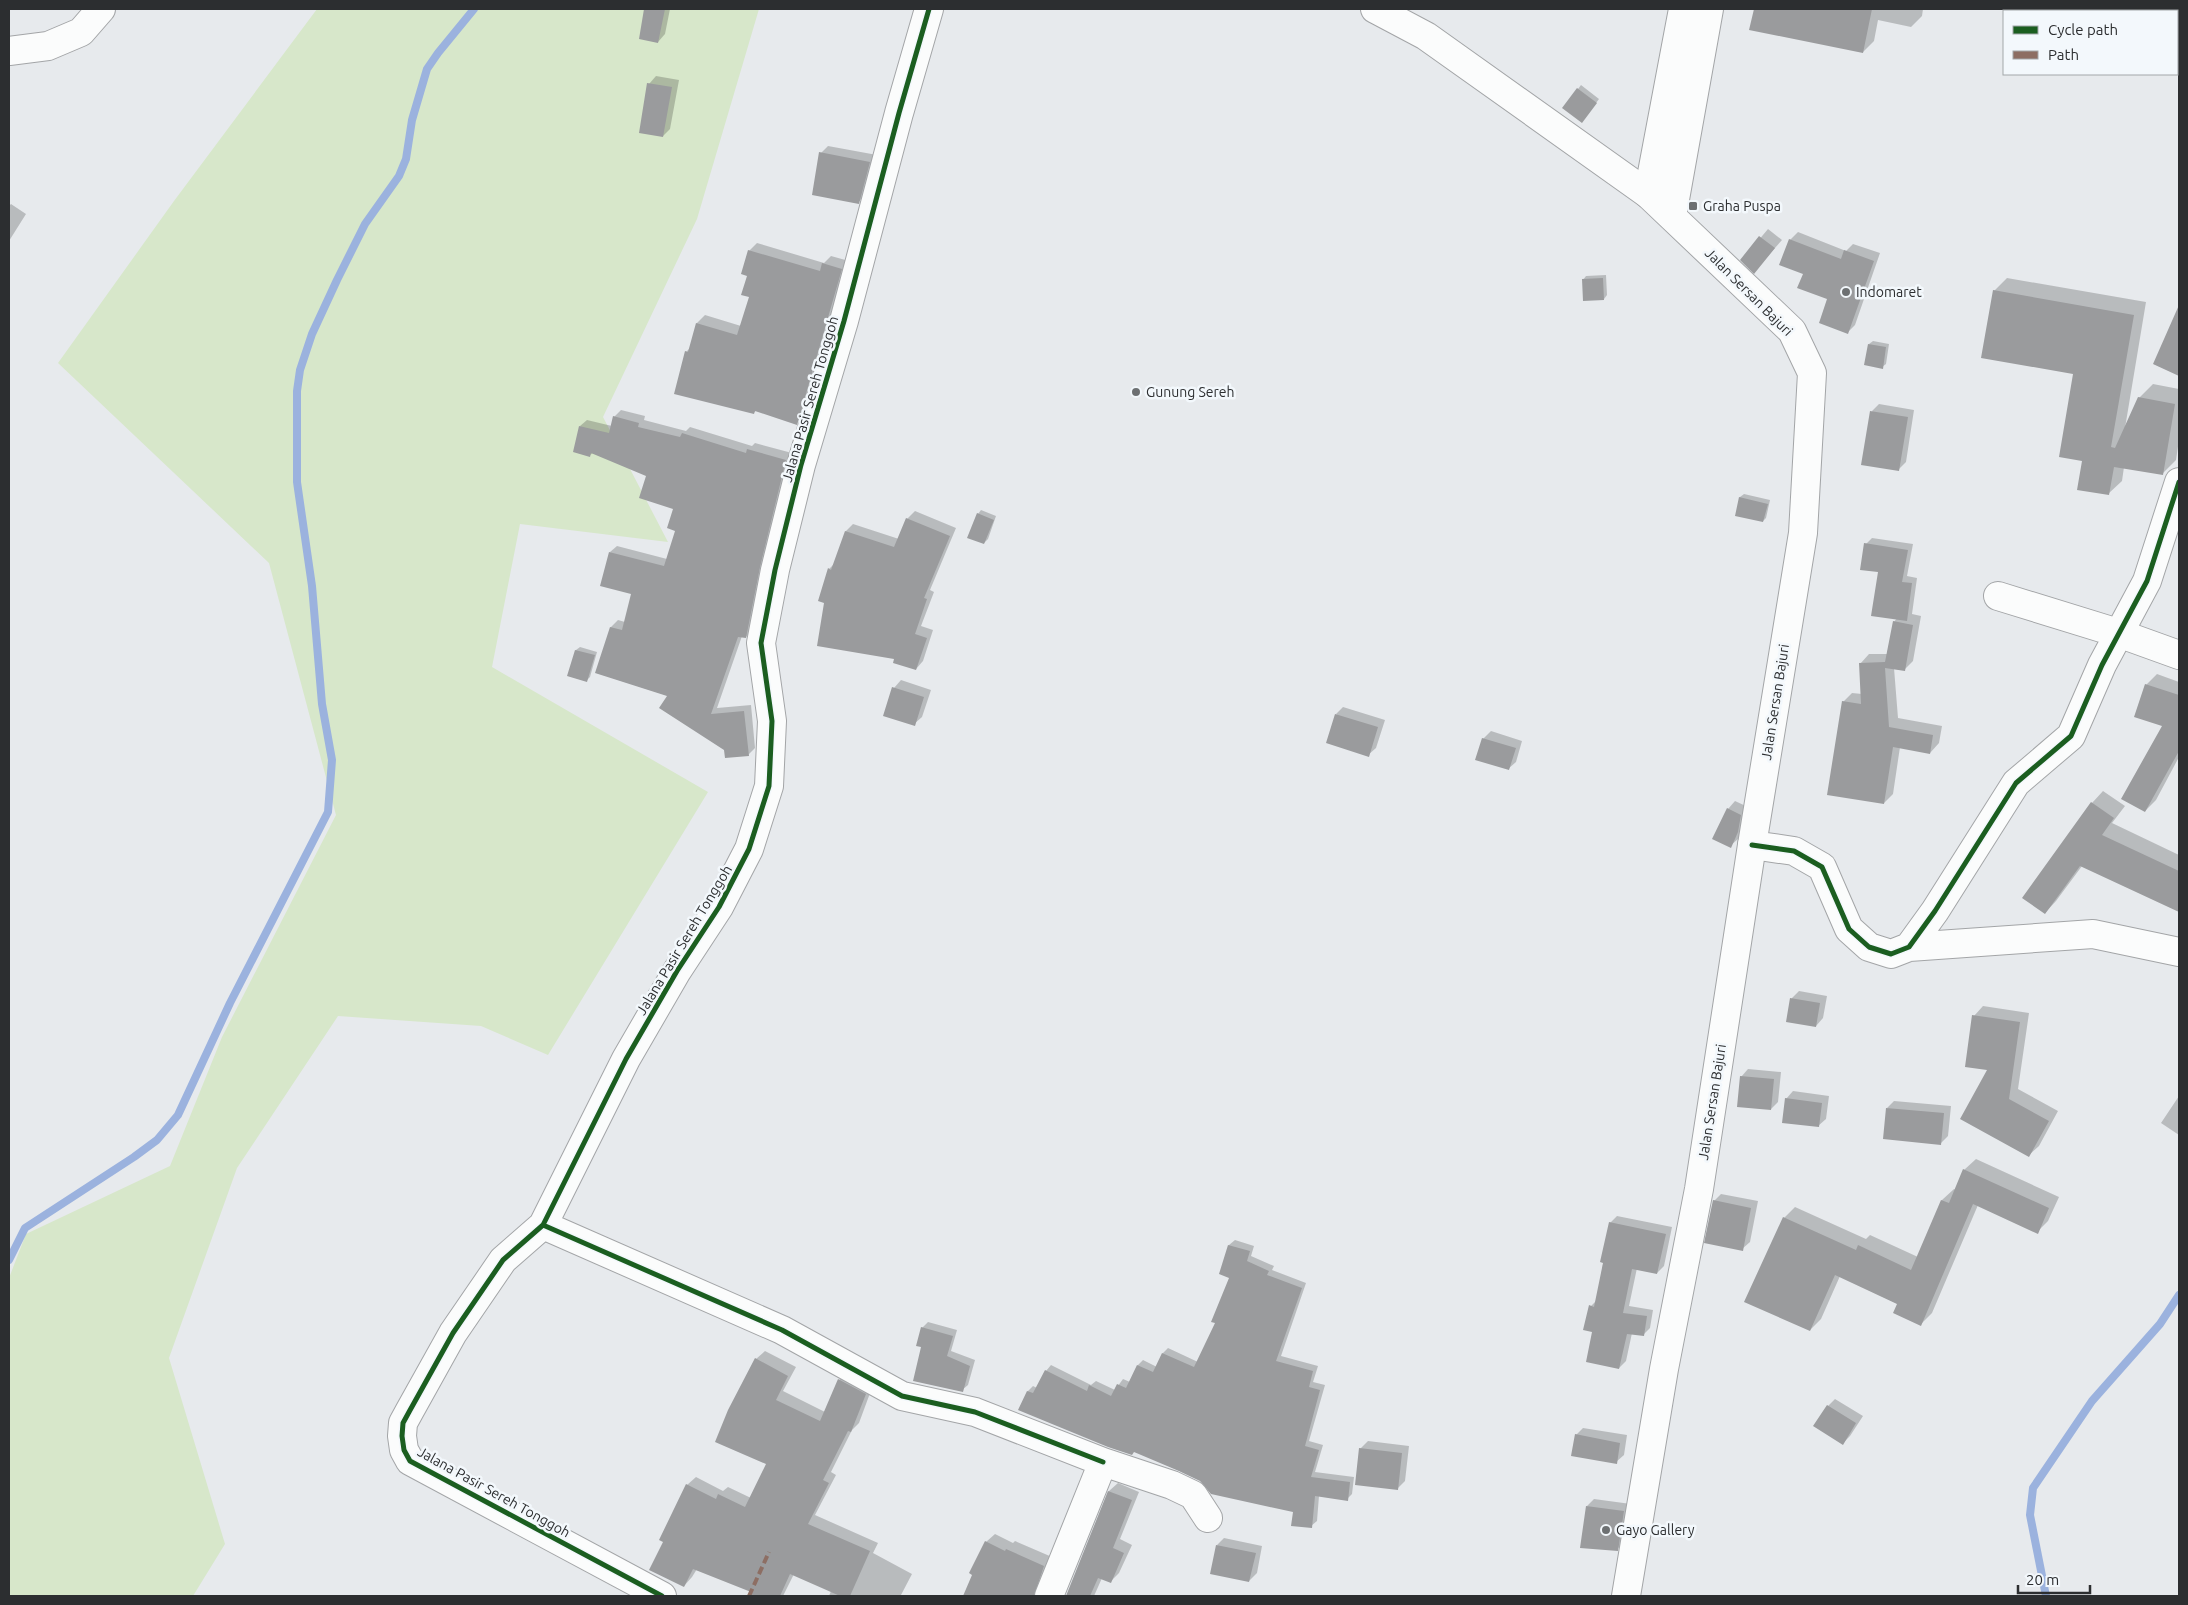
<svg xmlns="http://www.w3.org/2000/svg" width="2188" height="1605" font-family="Ubuntu,sans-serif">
  <rect width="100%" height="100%" fill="#e7eaed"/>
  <path fill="#d7e7ca" d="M 317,9 L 759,9 L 697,219 L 603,417 L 668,542 L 520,524 L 492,667 L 708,792 L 548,1055 L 481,1026 L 338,1016 L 237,1168 L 169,1358 L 225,1544 L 193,1596 L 9,1596 L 9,1278 L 26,1234 L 170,1166 L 222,1037 L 336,815 L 269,563 L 58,363 L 174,201 Z"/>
  <path fill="#0003" d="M 645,9 L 670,9 L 665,34 L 658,42 L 640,38 Z
    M 1755,9 L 1923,9 L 1922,16 L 1911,27 L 1878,20 L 1874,41 L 1863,52 L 1751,29 Z
    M 656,76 L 679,80 L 670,129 L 663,136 L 649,84 Z
    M 1581,85 L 1599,99 L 1585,118 L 1578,89 Z
    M 828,146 L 877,155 L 866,195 L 858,202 L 821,153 Z
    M 11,204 L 26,214 L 9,241 L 9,206 Z
    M 1768,229 L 1782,240 L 1754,272 L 1742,260 Z
    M 1798,232 L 1846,251 L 1853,244 L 1880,253 L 1855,325 L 1848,332 L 1829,298 L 1805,273 L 1790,240 Z
    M 757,243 L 824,263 L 831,256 L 849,261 L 804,416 L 796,424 L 757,410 L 753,413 L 686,352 L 691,347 L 697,323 L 705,315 L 741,326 L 751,296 L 748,275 L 749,251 Z
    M 1606,275 L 1607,295 L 1604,299 L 1583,280 L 1586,276 Z
    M 2007,278 L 2146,302 L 2125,428 L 2139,398 L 2153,384 L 2179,389 L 2179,440 L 2176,460 L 2162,474 L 2124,467 L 2122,481 L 2108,494 L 2083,460 L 2075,373 L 1994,291 Z
    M 2179,316 L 2179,375 L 2154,364 L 2173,323 Z
    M 1873,341 L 1889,344 L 1886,364 L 1882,367 L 1869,344 Z
    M 1879,404 L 1914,410 L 1906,462 L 1898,470 L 1872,411 Z
    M 621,410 L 645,416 L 644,420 L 686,431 L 690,427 L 752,446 L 755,443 L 792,453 L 752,630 L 746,637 L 742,636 L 717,708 L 751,705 L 755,748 L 748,755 L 725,749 L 669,696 L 597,673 L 611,627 L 618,620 L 625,622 L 633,593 L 610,552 L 617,546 L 667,559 L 677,530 L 675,508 L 647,475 L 593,453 L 590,455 L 580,426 L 587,420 L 612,426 L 614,417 Z
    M 1744,494 L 1770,500 L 1766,518 L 1763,521 L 1736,515 L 1740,497 Z
    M 981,510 L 996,516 L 988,539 L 984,543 L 978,514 Z
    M 915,511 L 956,528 L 930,590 L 934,592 L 921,626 L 933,630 L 923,661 L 916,669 L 896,658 L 829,569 L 835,563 L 846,531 L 853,524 L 899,539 L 907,519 Z
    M 1872,538 L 1913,544 L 1907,576 L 1917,578 L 1912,614 L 1921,616 L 1913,661 L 1904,670 L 1894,668 L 1898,718 L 1942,726 L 1939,743 L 1930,753 L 1900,747 L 1893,794 L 1884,803 L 1843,702 L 1852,693 L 1862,694 L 1860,664 L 1869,654 L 1887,654 L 1894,622 L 1897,618 L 1879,571 L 1866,544 Z
    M 580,647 L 597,652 L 590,677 L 586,681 L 569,676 L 576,650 Z
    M 2157,674 L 2179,682 L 2179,757 L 2156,800 L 2145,811 L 2163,725 L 2146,685 Z
    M 901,680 L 931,690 L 922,717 L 914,724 L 894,688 Z
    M 1343,707 L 1385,720 L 1376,748 L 1368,755 L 1336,714 Z
    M 1491,731 L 1522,741 L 1516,762 L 1508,769 L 1483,739 Z
    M 2103,791 L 2125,806 L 2112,823 L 2179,855 L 2179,911 L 2082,866 L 2056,901 L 2045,913 L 2024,898 L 2092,803 Z
    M 1735,801 L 1748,807 L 1745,823 L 1738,839 L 1730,846 L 1728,809 Z
    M 1799,991 L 1827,996 L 1823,1018 L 1816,1026 L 1788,1021 L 1792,998 Z
    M 1983,1006 L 2029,1013 L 2018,1089 L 2058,1111 L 2039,1146 L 2029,1155 L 1989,1069 L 1974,1016 Z
    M 1748,1069 L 1781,1072 L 1778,1102 L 1771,1109 L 1741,1077 Z
    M 1793,1091 L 1829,1096 L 1826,1119 L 1818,1126 L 1786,1099 Z
    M 2179,1096 L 2179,1135 L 2161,1123 Z
    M 1894,1101 L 1951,1106 L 1948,1136 L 1941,1143 L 1887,1108 Z
    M 1976,1159 L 2059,1197 L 2048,1221 L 2037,1232 L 1978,1205 L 1932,1313 L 1921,1324 L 1898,1304 L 1840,1276 L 1821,1319 L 1810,1330 L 1784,1218 L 1795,1207 L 1866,1239 L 1870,1235 L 1918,1257 L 1942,1200 L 1954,1189 L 1956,1190 L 1964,1170 Z
    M 1721,1194 L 1758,1201 L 1750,1242 L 1742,1249 L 1714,1201 Z
    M 1617,1216 L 1672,1227 L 1664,1266 L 1657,1273 L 1637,1268 L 1629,1306 L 1653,1310 L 1650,1328 L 1643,1335 L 1632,1333 L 1626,1361 L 1619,1368 L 1593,1332 L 1591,1306 L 1597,1300 L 1610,1223 Z
    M 1235,1240 L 1254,1246 L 1251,1256 L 1274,1266 L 1272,1270 L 1306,1283 L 1281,1356 L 1318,1366 L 1313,1382 L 1325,1385 L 1309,1441 L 1323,1445 L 1315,1472 L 1354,1477 L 1352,1494 L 1347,1499 L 1319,1496 L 1317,1521 L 1311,1526 L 1294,1511 L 1200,1480 L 1135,1451 L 1019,1409 L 1028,1391 L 1033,1386 L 1037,1388 L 1046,1371 L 1051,1365 L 1091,1385 L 1096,1381 L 1115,1390 L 1123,1379 L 1130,1382 L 1138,1365 L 1143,1360 L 1157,1367 L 1163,1353 L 1168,1348 L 1198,1362 L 1217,1323 L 1231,1277 L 1221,1274 L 1229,1245 Z
    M 928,1322 L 957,1330 L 951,1351 L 975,1360 L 968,1385 L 962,1390 L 922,1346 L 922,1328 Z
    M 765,1351 L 796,1367 L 783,1391 L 825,1412 L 839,1380 L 848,1371 L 873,1385 L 859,1423 L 852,1430 L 831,1472 L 836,1475 L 815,1515 L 878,1543 L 873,1553 L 912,1574 L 901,1595 L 903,1596 L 829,1596 L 831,1591 L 794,1574 L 783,1596 L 755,1596 L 751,1595 L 753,1591 L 697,1569 L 692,1577 L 684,1586 L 664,1541 L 687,1485 L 696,1477 L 723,1491 L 728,1487 L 751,1498 L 768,1463 L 756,1359 Z
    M 1835,1399 L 1863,1416 L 1850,1436 L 1843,1443 L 1828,1406 Z
    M 1583,1428 L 1627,1435 L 1624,1455 L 1616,1462 L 1576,1435 Z
    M 1368,1441 L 1409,1446 L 1405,1481 L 1397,1489 L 1360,1449 Z
    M 1118,1483 L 1139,1492 L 1120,1539 L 1132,1545 L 1119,1573 L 1110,1582 L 1102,1578 L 1094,1596 L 1067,1596 L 1109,1491 Z
    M 1594,1499 L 1631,1504 L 1625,1542 L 1617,1549 L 1587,1506 Z
    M 995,1534 L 1013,1543 L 1015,1541 L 1052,1557 L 1045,1596 L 965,1596 L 986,1542 Z
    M 1224,1538 L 1262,1546 L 1257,1573 L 1249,1581 L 1217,1545 Z"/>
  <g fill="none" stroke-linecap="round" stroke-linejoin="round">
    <path stroke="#9bb2de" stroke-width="8" d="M 9,1260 L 25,1228 L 134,1157 L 157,1140 L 178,1115 L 230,1003 L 328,812 L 332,760 L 322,704 L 312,586 L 297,482 L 297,391 L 300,370 L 312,334 L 337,280 L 365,224 L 399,176 L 406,159 L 412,120 L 427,69 L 438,53 L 474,9
      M 2046,1596 L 2030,1515 L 2033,1488 L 2092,1401 L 2160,1324 L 2179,1295"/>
  </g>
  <path fill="#9a9b9d" d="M 644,9 L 665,9 L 658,43 L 639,39 Z
    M 1754,9 L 1872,9 L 1863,53 L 1749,30 Z
    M 647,83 L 672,87 L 663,137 L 639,133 Z
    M 1577,88 L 1597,103 L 1582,123 L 1562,108 Z
    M 819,152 L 870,162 L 859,204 L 812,195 Z
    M 1759,236 L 1775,248 L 1754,274 L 1740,260 Z
    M 1789,239 L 1841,259 L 1844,250 L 1874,261 L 1848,334 L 1819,323 L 1827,299 L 1797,288 L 1803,274 L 1779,265 Z
    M 748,250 L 820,271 L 822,263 L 842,269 L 797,425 L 755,411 L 754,414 L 674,394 L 685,351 L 688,352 L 696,323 L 737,335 L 749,297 L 741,295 L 747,276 L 741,274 Z
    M 1603,278 L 1604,300 L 1583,301 L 1582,279 Z
    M 1993,290 L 2134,315 L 2111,447 L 2115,448 L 2138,397 L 2175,404 L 2163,475 L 2114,467 L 2109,495 L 2077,490 L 2082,461 L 2059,457 L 2073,374 L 1981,358 Z
    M 2179,305 L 2179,376 L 2153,364 Z
    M 1868,344 L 1886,347 L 1883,369 L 1864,365 Z
    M 1870,411 L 1908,417 L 1899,471 L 1861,465 Z
    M 613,416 L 639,423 L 638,427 L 680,437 L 682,433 L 746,453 L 747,449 L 786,460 L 760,567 L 746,638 L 738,637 L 711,714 L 744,711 L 749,756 L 725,758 L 724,750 L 659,708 L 667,696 L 595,673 L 610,627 L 622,630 L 631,594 L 600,586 L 609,552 L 664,566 L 675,531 L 667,528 L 673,509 L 639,498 L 646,476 L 591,453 L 590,457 L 573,452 L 579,426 L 609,433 Z
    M 1739,497 L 1768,504 L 1763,522 L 1735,516 Z
    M 977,513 L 994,520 L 984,544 L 967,538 Z
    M 906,518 L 950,536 L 924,598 L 927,599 L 915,634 L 927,638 L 916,670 L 893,663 L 894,659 L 817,646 L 824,603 L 818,601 L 828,568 L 831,570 L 845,531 L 894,547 Z
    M 1864,543 L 1908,550 L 1902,582 L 1912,583 L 1907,621 L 1871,616 L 1878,572 L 1860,570 Z
    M 1893,621 L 1913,625 L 1905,671 L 1885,668 L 1889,727 L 1933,735 L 1930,754 L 1893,747 L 1884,804 L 1827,795 L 1842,701 L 1861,704 L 1859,663 L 1885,662 Z
    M 575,650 L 595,655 L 587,682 L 567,676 Z
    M 2145,684 L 2179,695 L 2179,751 L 2145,812 L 2121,799 L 2162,726 L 2134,717 Z
    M 892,687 L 924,697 L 915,726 L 883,716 Z
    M 1335,714 L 1378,727 L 1369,757 L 1326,743 Z
    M 1482,738 L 1516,748 L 1509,770 L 1475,760 Z
    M 2091,802 L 2114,818 L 2102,835 L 2179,871 L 2179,912 L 2080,866 L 2045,914 L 2022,898 Z
    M 1727,808 L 1741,815 L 1738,832 L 1731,848 L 1712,839 Z
    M 1790,998 L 1820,1003 L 1816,1027 L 1786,1022 Z
    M 1972,1015 L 2020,1022 L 2009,1099 L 2049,1121 L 2029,1157 L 1960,1119 L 1987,1070 L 1965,1067 Z
    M 1740,1076 L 1774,1079 L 1771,1110 L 1737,1107 Z
    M 1785,1098 L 1822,1103 L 1819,1127 L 1782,1123 Z
    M 1886,1108 L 1944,1113 L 1941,1145 L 1883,1139 Z
    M 1963,1169 L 2049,1208 L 2038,1234 L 1973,1204 L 1921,1326 L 1893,1313 L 1897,1304 L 1835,1275 L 1810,1331 L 1744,1302 L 1783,1217 L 1856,1250 L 1858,1245 L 1911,1270 L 1941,1200 L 1949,1203 Z
    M 1713,1200 L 1751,1208 L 1743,1251 L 1704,1243 Z
    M 1609,1222 L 1666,1234 L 1657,1274 L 1632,1269 L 1623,1313 L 1647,1316 L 1644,1336 L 1627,1334 L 1619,1369 L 1586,1362 L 1592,1332 L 1583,1330 L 1589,1305 L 1594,1307 L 1603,1263 L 1600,1262 Z
    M 1228,1245 L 1250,1251 L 1247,1261 L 1269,1271 L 1267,1275 L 1302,1288 L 1276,1361 L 1313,1371 L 1309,1387 L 1320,1390 L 1305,1446 L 1319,1450 L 1311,1477 L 1350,1482 L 1348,1501 L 1315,1496 L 1312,1528 L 1291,1526 L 1293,1512 L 1211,1494 L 1200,1481 L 1179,1471 L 1134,1452 L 1132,1455 L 1108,1447 L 1018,1410 L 1027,1391 L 1033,1393 L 1045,1370 L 1087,1391 L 1089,1385 L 1111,1396 L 1117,1384 L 1126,1388 L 1137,1365 L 1153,1372 L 1162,1353 L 1194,1367 L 1215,1323 L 1211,1322 L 1229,1278 L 1219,1274 Z
    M 921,1327 L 953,1336 L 947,1356 L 970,1366 L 963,1392 L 913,1381 L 921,1347 L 916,1346 Z
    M 755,1358 L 788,1376 L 776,1400 L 820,1421 L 838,1379 L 866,1394 L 851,1432 L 848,1431 L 823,1480 L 829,1483 L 808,1524 L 870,1551 L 850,1596 L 840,1596 L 790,1574 L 780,1596 L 749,1596 L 751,1592 L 693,1569 L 684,1587 L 649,1570 L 663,1542 L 659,1540 L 686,1484 L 716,1499 L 718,1494 L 745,1507 L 766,1464 L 715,1442 L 728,1410 Z
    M 1827,1405 L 1856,1423 L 1843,1445 L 1813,1426 Z
    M 1575,1434 L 1620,1443 L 1617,1464 L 1571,1456 Z
    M 1359,1448 L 1402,1453 L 1398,1490 L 1355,1485 Z
    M 1108,1491 L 1132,1500 L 1113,1548 L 1124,1553 L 1111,1583 L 1098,1578 L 1090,1596 L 1066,1596 Z
    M 1586,1506 L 1624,1511 L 1618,1551 L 1580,1548 Z
    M 985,1541 L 1005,1551 L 1006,1549 L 1044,1566 L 1034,1596 L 963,1596 L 972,1575 L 969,1573 Z
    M 1216,1545 L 1256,1553 L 1249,1582 L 1210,1574 Z"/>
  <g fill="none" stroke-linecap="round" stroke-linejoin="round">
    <defs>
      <path id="minor" d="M 9,51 L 48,46 L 81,32 L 101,9
        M 1648,194 L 1683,9
        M 1672,216 L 1709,9
        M 1998,596 L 2118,633 L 2179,655
        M 1752,845 L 1794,851 L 1822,867 L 1849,929 L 1869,947 L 1891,954 L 1909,947 L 1935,911 L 2016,783 L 2071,736 L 2102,665 L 2147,581 L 2179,482
        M 1909,947 L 2093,934 L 2179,952
        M 543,1225 L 782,1330 L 902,1396 L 975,1412 L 1103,1462
        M 662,1596 L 410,1461 L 404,1450 L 402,1436 L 403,1423 L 409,1412 L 453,1333 L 503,1260 L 543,1225 L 626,1059 L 677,971 L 719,907 L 749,849 L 769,786 L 772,721 L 761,643 L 775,570 L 801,465 L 844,321 L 899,113 L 929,9
        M 1049,1596 L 1103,1462 L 1172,1485 L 1193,1495 L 1208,1518"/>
      <path id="secondary" d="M 1375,9 L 1426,36 L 1648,194 L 1792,331 L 1812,373 L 1803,533 L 1752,845 L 1699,1189 L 1664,1369 L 1626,1596"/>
    </defs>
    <use href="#minor" stroke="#a3a5a7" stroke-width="30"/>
    <use href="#secondary" stroke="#a3a5a7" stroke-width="30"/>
    <use href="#minor" stroke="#fbfcfc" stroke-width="28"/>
    <use href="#secondary" stroke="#fbfcfc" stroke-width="28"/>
    <path stroke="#8d6e63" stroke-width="4" stroke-dasharray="8 4" stroke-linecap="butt" d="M 749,1596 L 769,1552"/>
    <defs>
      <path id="cycleway" d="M 1752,845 L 1794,851 L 1822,867 L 1849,929 L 1869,947 L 1891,954 L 1909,947 L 1935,911 L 2016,783 L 2071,736 L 2102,665 L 2147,581 L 2179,482
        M 543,1225 L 782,1330 L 902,1396 L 975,1412 L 1103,1462
        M 662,1596 L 410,1461 L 404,1450 L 402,1436 L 403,1423 L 409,1412 L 453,1333 L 503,1260 L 543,1225 L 626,1059 L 677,971 L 719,907 L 749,849 L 769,786 L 772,721 L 761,643 L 775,570 L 801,465 L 844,321 L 899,113 L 929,9"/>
    </defs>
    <use href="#cycleway" stroke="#f3f8fc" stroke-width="8"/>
    <use href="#cycleway" stroke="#1b5e20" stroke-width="5"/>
  </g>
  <g fill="#6d7072" stroke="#f3f8fc" stroke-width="2">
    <rect x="1688" y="201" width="10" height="10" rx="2.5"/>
    <circle cx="1846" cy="292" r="5"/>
    <circle cx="1136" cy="392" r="5"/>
    <circle cx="1606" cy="1530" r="5"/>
  </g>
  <g text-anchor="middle" stroke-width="5" stroke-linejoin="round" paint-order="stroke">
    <g font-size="14" fill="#2c2e30" stroke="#f3f8fc" text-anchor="start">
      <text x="1703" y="211">Graha Puspa</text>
      <text x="1856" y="297">Indomaret</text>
      <text x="1146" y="397">Gunung Sereh</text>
      <text x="1616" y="1535">Gayo Gallery</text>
    </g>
    <g font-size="14" fill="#2c2e30" stroke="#f3f8fc">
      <text transform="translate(1749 292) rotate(45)" y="5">Jalan Sersan Bajuri</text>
      <text transform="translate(810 399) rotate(-74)" y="5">Jalana Pasir Sereh Tonggoh</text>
      <text transform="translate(1775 702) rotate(-81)" y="5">Jalan Sersan Bajuri</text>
      <text transform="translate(684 940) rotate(-59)" y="5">Jalana Pasir Sereh Tonggoh</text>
      <text transform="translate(1712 1102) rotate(-81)" y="5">Jalan Sersan Bajuri</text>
      <text transform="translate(494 1492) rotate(29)" y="5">Jalana Pasir Sereh Tonggoh</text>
    </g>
  </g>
  <rect width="2188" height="1605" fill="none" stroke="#2c2e30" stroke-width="20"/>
  <rect x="2003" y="10" width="175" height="65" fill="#f3f8fc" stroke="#a3a7aa"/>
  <rect x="2013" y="26" width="25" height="8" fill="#1b5e20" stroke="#a3a7aa"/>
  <text x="2048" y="35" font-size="15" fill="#2c2e30">Cycle path</text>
  <rect x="2013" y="51" width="25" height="8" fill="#8d6e63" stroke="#a3a7aa"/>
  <text x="2048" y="60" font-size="15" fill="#2c2e30">Path</text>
  <path d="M2018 1585v8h72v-8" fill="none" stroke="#2c2e30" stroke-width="2.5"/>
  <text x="2026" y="1585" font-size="15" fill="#2c2e30" stroke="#f3f8fc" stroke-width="4" paint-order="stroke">20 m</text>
</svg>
